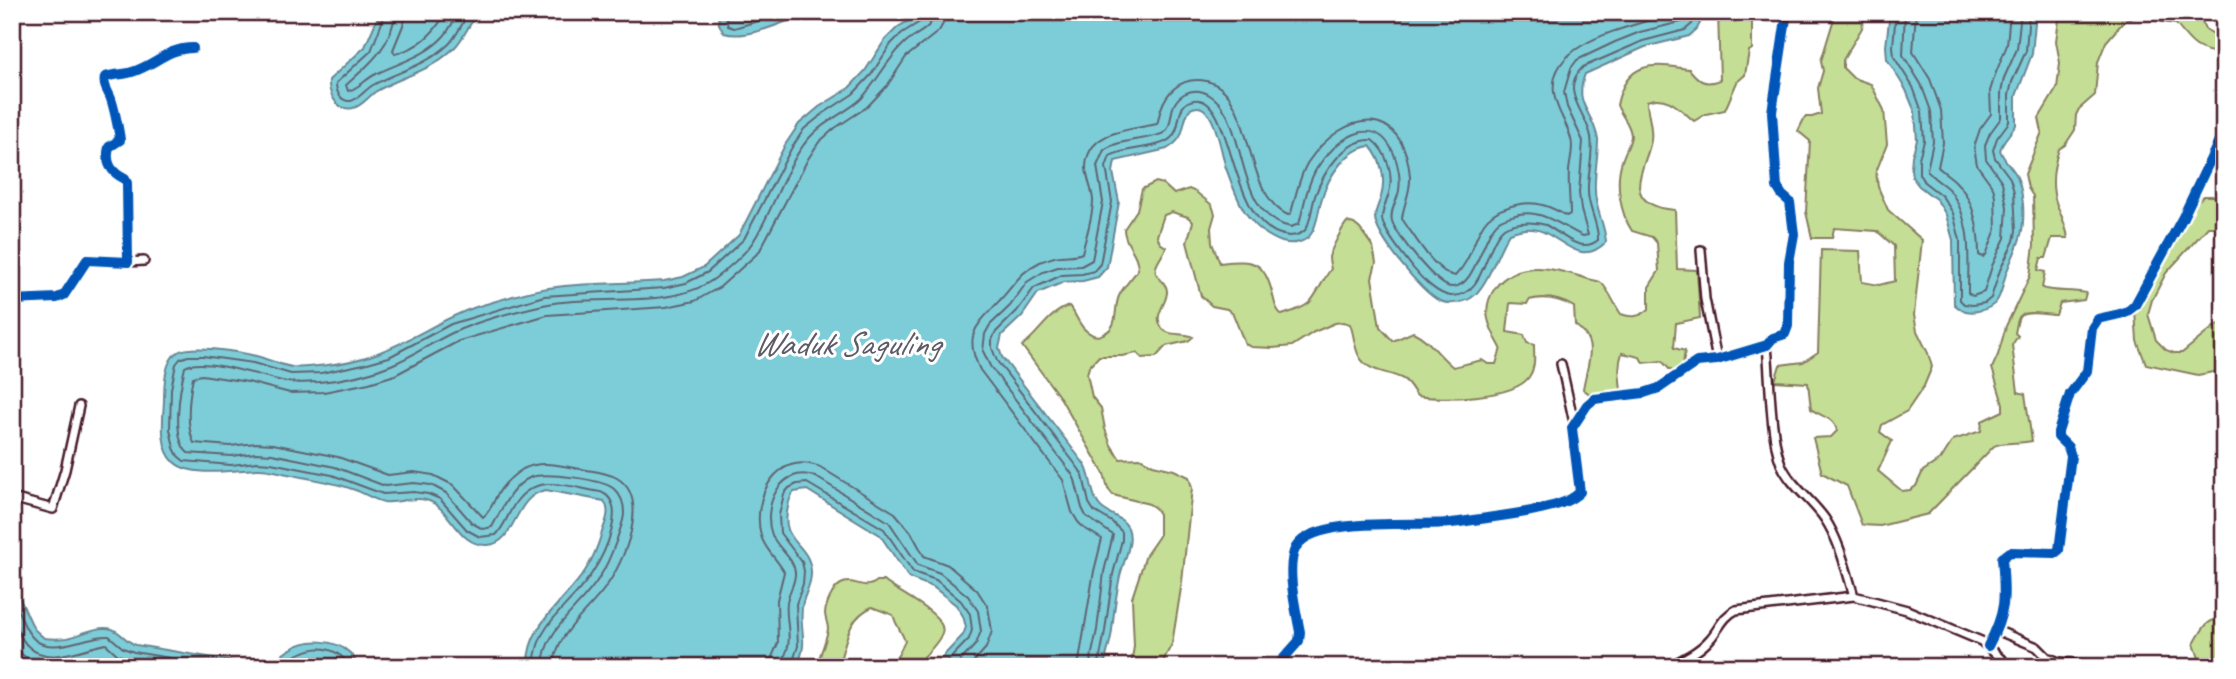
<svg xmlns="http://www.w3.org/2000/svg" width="2236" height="679" font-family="Caveat,sans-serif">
  <rect width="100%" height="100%" fill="#fff"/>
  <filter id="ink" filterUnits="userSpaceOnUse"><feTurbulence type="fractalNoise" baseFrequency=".0143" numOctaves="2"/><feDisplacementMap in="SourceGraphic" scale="14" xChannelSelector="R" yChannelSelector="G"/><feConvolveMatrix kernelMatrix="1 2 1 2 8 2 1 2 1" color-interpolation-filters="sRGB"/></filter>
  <g filter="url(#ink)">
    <path fill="#c4de95" stroke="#877e60" stroke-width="2" d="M 1718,12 L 1752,12 L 1752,49 L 1749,51 L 1745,75 L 1737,82 L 1725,110 L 1706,114 L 1694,121 C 1680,109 1666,93 1647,101 C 1647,114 1653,127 1651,140 C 1648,163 1622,195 1658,207 C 1663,209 1669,209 1675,210 L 1677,269 L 1697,270 L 1700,318 L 1676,323 L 1674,348 L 1685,351 L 1683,364 L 1677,370 L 1670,370 L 1662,361 L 1643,363 L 1640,357 L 1622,353 C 1616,371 1622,382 1621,400 L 1600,402 L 1583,389 C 1587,363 1600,342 1575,325 L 1574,307 C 1560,299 1544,296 1529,300 L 1527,304 L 1510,303 L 1507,332 L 1524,335 L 1527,343 L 1534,345 C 1534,357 1536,367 1529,377 C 1514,399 1440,400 1417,396 C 1413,391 1409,382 1403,379 C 1388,371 1368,373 1359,356 C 1354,347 1354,334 1350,324 L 1343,322 L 1335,323 L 1314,332 L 1292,346 L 1273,348 L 1251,347 L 1245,344 L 1233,314 L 1227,309 L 1212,306 L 1201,296 L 1187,242 L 1193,222 L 1188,217 L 1172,212 L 1164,215 L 1157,236 L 1160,243 L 1166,247 C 1164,254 1158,260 1156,267 C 1153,278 1167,281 1167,291 C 1168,303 1152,315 1162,328 C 1168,337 1184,332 1193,337 L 1188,341 L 1166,346 L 1156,357 L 1142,358 L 1137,353 L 1122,356 L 1099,356 L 1089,367 L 1087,374 L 1092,397 L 1101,408 L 1105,429 L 1111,445 L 1120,459 L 1140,458 L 1153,465 L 1174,470 L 1189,477 L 1192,488 L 1182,582 L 1172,644 L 1164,659 L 1166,666 L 1188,667 L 1131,667 L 1134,646 L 1132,598 L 1146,555 L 1159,536 L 1159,514 L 1155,508 L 1149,504 L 1113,495 L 1108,489 L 1104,474 L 1092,453 L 1061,399 L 1022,346 C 1039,334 1048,313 1069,306 C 1077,314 1078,326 1088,332 C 1093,336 1098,337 1103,334 C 1120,327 1113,309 1119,296 C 1123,286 1133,278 1138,269 C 1138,252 1124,245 1124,229 L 1137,210 L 1142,189 L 1156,182 L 1163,184 L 1174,194 L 1189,189 L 1196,192 L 1212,205 L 1215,214 L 1211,228 L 1212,243 L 1220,263 C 1254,259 1265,261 1273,296 C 1275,304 1276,310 1282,315 C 1291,312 1302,309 1309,303 C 1317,295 1323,279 1331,269 C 1330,265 1329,261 1329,257 C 1330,252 1343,226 1347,222 L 1354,224 L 1360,229 L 1373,247 L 1376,263 L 1372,278 L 1380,327 L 1393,341 L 1413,332 C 1430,340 1439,356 1453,367 L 1482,360 L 1488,364 L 1496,364 L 1501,348 C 1489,327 1480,310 1495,288 C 1518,258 1554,268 1585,278 C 1590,280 1595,280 1600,282 C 1607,286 1615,306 1621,314 C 1632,318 1640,317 1649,309 L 1649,287 L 1659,271 L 1657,243 L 1652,237 L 1632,231 C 1620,213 1615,182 1622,161 C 1624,153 1631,143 1631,135 C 1630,123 1621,116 1617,105 C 1626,61 1652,63 1689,69 C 1699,81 1704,86 1720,80 Z
      M 1836,12 L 1864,12 L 1862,28 L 1843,60 L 1843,68 L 1853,78 L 1871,84 L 1884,110 L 1887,144 L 1876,172 L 1878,187 L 1888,210 L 1922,240 L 1914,315 L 1917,331 L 1928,353 L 1932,367 L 1924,386 L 1907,411 L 1882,425 L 1880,432 L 1892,441 L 1878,471 L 1902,491 L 1910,490 L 1916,486 L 1923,471 L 1941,459 L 1953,440 L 1981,431 L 1982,421 L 2003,411 L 2003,404 L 1992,368 L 1998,355 L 2006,326 L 2030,276 L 2034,245 L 2033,196 L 2028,188 L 2025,174 L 2042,132 L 2039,118 L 2057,88 L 2060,63 L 2056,41 L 2060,12 L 2198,12 L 2205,29 L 2212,33 L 2224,30 L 2224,54 C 2197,51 2192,45 2176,24 L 2162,22 L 2147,14 L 2125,20 L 2106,42 L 2098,62 L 2095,95 L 2079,109 L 2076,115 L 2075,130 L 2065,145 L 2059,149 C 2053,167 2050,187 2057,205 C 2062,217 2066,225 2068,238 L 2052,238 L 2046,258 L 2041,258 L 2038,270 L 2045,272 L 2042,288 C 2059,293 2069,289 2086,293 L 2084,300 L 2060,303 L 2056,315 C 2047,315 2027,310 2020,316 C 2017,319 2016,329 2015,333 L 2018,336 L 2012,345 L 2018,392 L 2025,394 L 2032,441 C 2020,444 2003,441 1994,446 L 1928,514 L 1880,526 L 1862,525 L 1847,486 L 1822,473 L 1813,438 L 1831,437 L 1837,431 C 1834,417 1821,417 1811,409 L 1808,383 L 1775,381 L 1780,365 L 1803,362 L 1818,352 L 1821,250 L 1860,251 L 1862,282 L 1879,285 L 1895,281 L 1894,246 L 1877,231 L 1834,228 L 1832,238 L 1812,238 L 1806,212 L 1810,141 L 1798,131 L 1805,117 L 1812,117 L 1821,114 L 1818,88 L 1823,71 L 1821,61 Z
      M 2204,196 L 2224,196 L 2224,227 L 2208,227 L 2166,273 L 2152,300 L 2148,314 L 2156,340 L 2166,350 L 2174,353 L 2182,353 L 2215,326 L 2224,322 L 2224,370 L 2198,375 L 2146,364 L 2137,341 L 2135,310 L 2151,279 L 2179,237 L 2195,203 Z
      M 877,581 L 884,581 C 896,592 949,615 942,633 C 938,645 922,658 914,667 L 892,667 L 905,641 C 901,630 897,628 893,615 L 872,607 C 847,618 846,643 838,667 L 816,667 C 820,655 826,642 828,629 C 828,624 825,618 825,613 C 826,604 833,588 841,584 C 854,577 864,592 877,581 Z
      M 2224,616 L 2224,667 L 2193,667 L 2198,664 L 2199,658 L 2194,644 C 2204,627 2204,622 2224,616 Z"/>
    <path fill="#7dcdd9" stroke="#698793" stroke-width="2" d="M 380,12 L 480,12 C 469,22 465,37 455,47 C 428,74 404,74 375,92 C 368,97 362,106 353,108 C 337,112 328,93 329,80 L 365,47 Z
      M 718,12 L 810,12 C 786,21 748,40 724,33 L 719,24 Z
      M 923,12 L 1701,12 L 1701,21 L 1697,29 L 1689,36 L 1645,47 L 1585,74 C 1573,106 1593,110 1598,140 C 1598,157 1594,174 1595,191 C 1595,209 1605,224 1606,242 C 1577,271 1559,230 1531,229 C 1524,228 1516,231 1509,233 C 1497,251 1488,287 1471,298 C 1463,303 1449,305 1440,301 C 1422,293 1375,236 1375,217 C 1375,211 1379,203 1381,197 C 1386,179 1382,160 1370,146 C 1346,149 1328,177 1322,198 C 1318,210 1318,224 1311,234 C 1305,243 1292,245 1282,242 C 1267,237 1254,225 1245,212 C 1237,199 1231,182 1226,168 C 1221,154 1214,93 1189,110 C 1180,128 1187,137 1167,149 L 1115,161 L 1113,172 L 1119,202 L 1107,267 L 1098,277 L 1083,281 L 1064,282 L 1038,293 L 1022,316 L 1002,335 L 999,348 L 1002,357 L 1085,465 C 1092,477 1091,496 1099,505 C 1106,515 1123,516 1128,528 C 1134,542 1123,562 1120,576 C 1116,594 1114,611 1112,630 C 1111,642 1106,654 1104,667 L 933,667 L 963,635 L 966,627 L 963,616 L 956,605 L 933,587 L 909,578 L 880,535 L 807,490 L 794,492 C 790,497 789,500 788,507 C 779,543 809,542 811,571 C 812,583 806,591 803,602 C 797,627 811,641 796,667 L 528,667 C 526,625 564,603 585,571 C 593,559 598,546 602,532 C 606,521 611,511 604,501 L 546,490 C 513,496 517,543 488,545 C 457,547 452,507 426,500 C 412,496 398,504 384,502 C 374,500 364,493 355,490 C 335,482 314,480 293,475 C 281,473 269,468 256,469 C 236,470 190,478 174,462 C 159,448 163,419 164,401 C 164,387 164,360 178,352 C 192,344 240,352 256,356 C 268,359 279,365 292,367 C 300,368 310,367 318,366 C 340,364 365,359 385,350 C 416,338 443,318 476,307 C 497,301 520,293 542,289 C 581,282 625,284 664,281 L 683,277 L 704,267 L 739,235 L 785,145 L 799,124 L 819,107 L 848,89 L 865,71 L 885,40 L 898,27 Z
      M 1890,12 L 2036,12 L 2032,54 L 2016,96 L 2016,125 L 2004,141 L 2000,150 C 2003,159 2010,165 2015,173 C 2020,182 2022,193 2023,204 C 2025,236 2018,243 2007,271 C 2000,290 2003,307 1978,311 C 1968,313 1961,311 1954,304 L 1953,240 L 1946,215 L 1937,200 L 1919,186 L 1912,177 L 1911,169 L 1912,156 L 1917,140 L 1915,112 L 1906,90 L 1887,59 L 1886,46 Z
      M 12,582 L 34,629 L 44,638 C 52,639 59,639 67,638 C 81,635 98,625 112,629 C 121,632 126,642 136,645 L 262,666 C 275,663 280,655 291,649 C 307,638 335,639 350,653 C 353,656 356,662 359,667 L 12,667 Z"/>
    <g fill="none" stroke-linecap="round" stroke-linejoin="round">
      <path stroke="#5e6571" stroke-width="2" d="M 386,12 L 371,51 L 336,83 C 336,91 340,102 351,101 C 359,99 366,89 373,85 C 402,69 423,68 449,44 C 458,35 462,22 470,12
        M 395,12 C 393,45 369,65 346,85 L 348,91 C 357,89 366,79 376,74 C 400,62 425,57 444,36 C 450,29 454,20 459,12
        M 405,12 L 404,23 L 393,50 L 395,54 C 419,48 435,33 446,12
        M 724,12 L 728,26 L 734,28 L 789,12
        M 1896,12 L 1893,46 L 1894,57 L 1913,87 L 1922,112 L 1924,141 L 1919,158 L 1919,174 L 1924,182 L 1942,196 L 1953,213 L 1960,240 L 1960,300 L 1964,304 L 1973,305 L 1985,303 L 1991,298 L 2000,270 L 2014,241 L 2016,231 L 2014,192 L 2010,178 L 1995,158 L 1993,150 L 1997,138 L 2009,122 L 2009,95 L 2012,82 L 2026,51 L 2029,12
        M 1905,12 L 1903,55 L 1921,84 L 1931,111 L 1933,142 L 1927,170 C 1933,180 1944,183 1951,192 C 1973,223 1968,258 1968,293 L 1973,296 L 1984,292 L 1992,266 L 2005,238 L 2007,207 L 2002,182 L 1986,159 L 1985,145 L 1990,133 L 2001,118 L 2001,93 L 2004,78 L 2017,49 L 2021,12
        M 1916,12 L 1913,52 L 1930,79 L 1941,110 L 1943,143 L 1938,167 C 1943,172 1950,176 1955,181 C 1974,199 1979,230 1979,255 L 1983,257 L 1986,255 L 1996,229 L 1995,196 L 1993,187 L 1977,165 L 1974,147 L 1980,129 L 1991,114 L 1990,91 L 1995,75 L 2007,45 L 2010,12
        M 12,596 C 28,632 29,655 76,642 C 87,640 98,635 109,636 L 123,648 L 134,652 L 224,667
        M 12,618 C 17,627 20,640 29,647 C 49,666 83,648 106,644 L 118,655 L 131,660 L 175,667
        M 12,643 C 36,678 69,663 102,656 L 119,667
        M 279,667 C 303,648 330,637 351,667
        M 534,667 C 535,652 538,639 547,627 C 561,607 580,593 592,573 C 604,555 629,504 601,492 C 569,487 538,472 516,502 C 508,513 505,526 496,535 L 480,537 L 467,530 L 440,499 L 428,494 L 414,492 L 383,494 L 332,475 L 271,463 L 257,462 L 231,465 L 184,461 L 178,456 L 174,448 L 170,429 L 171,389 L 176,364 L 180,359 L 188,356 L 203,356 L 253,363 L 291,374 L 321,373 L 364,364 L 389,357 L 451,324 L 544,296 L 664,288 L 686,283 L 708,272 L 744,239 L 791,149 L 804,129 L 824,113 L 853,94 L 871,75 L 891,44 L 902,33 L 923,20 L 925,12
        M 543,667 C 543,629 581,608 599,578 C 607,566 612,553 617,539 C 619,531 624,522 624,513 C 624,504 621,495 614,489 C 603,479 545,472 531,477 C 511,486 502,509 492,527 L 483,529 L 472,523 L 446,493 L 431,485 L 414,483 L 385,486 L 335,467 L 272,454 L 256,453 L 231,456 L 188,453 C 171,438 180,388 185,367 C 203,356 266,378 287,382 C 297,384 309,382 319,382 C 343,380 369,374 391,365 C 412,357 431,343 452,333 C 480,320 513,312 543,305 C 594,293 670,311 714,279 C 725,271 745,254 752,243 C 773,213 787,158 814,133 C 828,119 847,112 861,99 C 878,81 888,57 907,41 C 918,32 933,29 934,12
        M 554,667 C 554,635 588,612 605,588 C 623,564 652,499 617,478 C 605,471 589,471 575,468 C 558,465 540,460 523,469 C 513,475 503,485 497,495 C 493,503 490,512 483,517 L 453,485 L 433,475 L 414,472 L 388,475 L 338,457 L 273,444 L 256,443 L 230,446 L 194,443 C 185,424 189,397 193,377 L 202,375 L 248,382 L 290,393 L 324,392 L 369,383 L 395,375 L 459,341 L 547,315 L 666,307 L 695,301 L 720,287 L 759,252 L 808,159 L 819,142 L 835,128 L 867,107 L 887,86 L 906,57 L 939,31 L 944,22 L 945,12
        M 771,667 L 772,657 L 778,643 L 777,600 L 784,572 C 778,560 765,550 761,536 C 751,499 776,449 820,467 L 895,513 L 911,532 L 924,556 L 948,565 L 977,590 L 988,607 L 992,631 L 986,648 L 969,667
        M 782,667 C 782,659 787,654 788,646 C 791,632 785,617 787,603 C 788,592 796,583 795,572 C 794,558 777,548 772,535 C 761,507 781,463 816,477 L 889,522 L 918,565 L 940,573 L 968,596 L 978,611 L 981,631 L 976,644 L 955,667
        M 791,667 L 798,646 L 796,604 L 803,584 L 804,571 L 802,562 L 780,533 L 779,515 L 784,494 L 789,488 L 797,484 L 807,483 L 884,529 L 913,572 L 936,580 L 961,601 L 970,614 L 972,630 L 969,639 L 942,667
        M 1078,667 L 1094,571 L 1102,539 L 1084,528 L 1078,522 L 1072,512 L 1063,480 L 980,370 C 962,333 978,325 1001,299 C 1014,285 1021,271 1040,262 C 1046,260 1054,256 1061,256 C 1069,255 1075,256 1082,253 C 1086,236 1093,217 1093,200 C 1092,189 1087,179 1086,168 C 1086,130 1130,130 1157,124 C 1159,119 1159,114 1161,109 C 1166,93 1179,80 1197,80 C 1258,80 1238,192 1288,215 L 1291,213 C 1296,196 1299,176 1308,162 C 1343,110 1404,101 1410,177 C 1411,192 1403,205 1402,219 C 1414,235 1435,273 1455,276 C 1483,248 1468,213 1520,204 C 1538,201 1552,207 1566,216 L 1570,214 C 1570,200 1568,185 1569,171 C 1570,160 1574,149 1571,139 C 1567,122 1556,111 1554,93 C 1547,38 1638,27 1674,12
        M 1089,667 L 1097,630 L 1104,572 L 1113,535 L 1086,516 L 1082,508 L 1075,480 L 1072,474 L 990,366 L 983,351 L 985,334 L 990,325 L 1010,306 L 1027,282 L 1043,272 L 1058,267 L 1081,266 L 1092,260 L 1103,202 L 1097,166 L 1104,150 C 1120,138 1156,140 1165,132 C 1175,123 1166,105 1184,94 C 1202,84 1219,99 1227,115 C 1246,151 1242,217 1291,227 L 1299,224 C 1304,206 1307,184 1317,168 C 1335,140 1375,110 1394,154 C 1398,164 1401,179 1399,190 C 1398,200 1389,211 1392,221 C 1395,234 1437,286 1451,287 C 1476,289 1482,234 1499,221 C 1505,217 1513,216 1519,214 C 1525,213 1530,213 1535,214 C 1553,217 1567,229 1583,236 L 1588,235 L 1581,210 L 1579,193 L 1583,141 L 1567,107 L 1564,92 L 1571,68 L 1577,60 L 1615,42 L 1640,32 L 1681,22 L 1685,18 L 1685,12
        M 1098,667 L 1105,631 L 1113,574 L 1122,540 L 1122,532 L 1112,522 L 1094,511 L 1089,503 L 1083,476 L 1079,469 L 997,361 L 992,348 L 992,340 L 995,333 L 1017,311 L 1034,288 L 1062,275 L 1082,274 L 1094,271 L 1100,264 L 1112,202 L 1106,167 L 1110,156 C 1127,146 1158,150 1171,138 C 1183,128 1174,103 1194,100 C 1236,94 1226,230 1289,236 C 1295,236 1304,234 1307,227 C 1311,218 1312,206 1315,196 C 1323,173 1344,139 1372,140 C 1387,151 1394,175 1389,193 C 1387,201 1382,210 1382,219 C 1383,231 1405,257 1413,268 C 1421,278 1438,295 1451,296 C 1486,297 1484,244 1504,228 C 1508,225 1515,224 1520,223 C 1528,222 1537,222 1546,225 C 1561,233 1581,255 1598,240 C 1599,225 1588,208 1588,192 C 1587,174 1594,155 1591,137 C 1587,113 1558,91 1583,67 L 1643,41 L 1685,30 L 1692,24 L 1694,12"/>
      <defs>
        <path id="street" d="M 1701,250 L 1705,299 L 1717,360
          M 128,262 L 144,261
          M 12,300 L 57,298 L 64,295 L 87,260 L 128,262 L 127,183 L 125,179 C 111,172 105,163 109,147 L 120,140 C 119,131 114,107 111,99 C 108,90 103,87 105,77 C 114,74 123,75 132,72 C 155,65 167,48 193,48
          M 1767,345 C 1770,376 1770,436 1781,464 C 1790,485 1812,500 1825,519 C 1840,542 1846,570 1854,596
          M 1561,364 L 1574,423
          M 12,498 L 53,509 L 65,470 L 79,406
          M 1996,630 L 2037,647 L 2047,657 L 2059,662 L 2107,667
          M 1988,646 C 2007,611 2005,596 2002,558 L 2010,552 L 2055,553 L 2059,550 L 2071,456 L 2068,447 L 2058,437 L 2058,432 L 2070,394 L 2087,371 L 2092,328 L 2098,319 C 2111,315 2125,316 2135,305 L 2183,217 L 2224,131
          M 1276,667 L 1299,641 L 1300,632 C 1296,610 1285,567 1296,547 C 1314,516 1418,526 1451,523 C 1476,520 1501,516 1526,512 C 1544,508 1567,505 1580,492 L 1572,428 L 1587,405 L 1594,399 L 1644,393 L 1659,388 L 1697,362 L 1717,360 L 1767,345 L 1773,338 L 1785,334 L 1788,326 L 1789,262 L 1794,234 L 1790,202 L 1782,195 L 1777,187 L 1772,112 L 1787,12
          M 1668,667 C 1683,659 1699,652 1710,639 C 1719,629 1723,616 1736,610 L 1854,596 L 1907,610 L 1981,641 L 2010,667"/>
      </defs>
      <use href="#street" stroke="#4a1f2b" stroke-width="12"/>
      <use href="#street" stroke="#fff" stroke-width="7"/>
      <defs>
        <path id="cycleway" d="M 12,300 L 57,298 L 64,295 L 87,260 L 128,262 L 127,183 L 125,179 C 111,172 105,163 109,147 L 120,140 C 119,131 114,107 111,99 C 108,90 103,87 105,77 C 114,74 123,75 132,72 C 155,65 167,48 193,48
          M 1988,646 C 2007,611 2005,596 2002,558 L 2010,552 L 2055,553 L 2059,550 L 2071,456 L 2068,447 L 2058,437 L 2058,432 L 2070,394 L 2087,371 L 2092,328 L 2098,319 C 2111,315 2125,316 2135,305 L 2183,217 L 2224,131
          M 1276,667 L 1299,641 L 1300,632 C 1296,610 1285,567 1296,547 C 1314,516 1418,526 1451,523 C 1476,520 1501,516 1526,512 C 1544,508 1567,505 1580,492 L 1572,428 L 1587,405 L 1594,399 L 1644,393 L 1659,388 L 1697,362 L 1717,360 L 1767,345 L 1773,338 L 1785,334 L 1788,326 L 1789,262 L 1794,234 L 1790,202 L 1782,195 L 1777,187 L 1772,112 L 1787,12"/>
      </defs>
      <use href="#cycleway" stroke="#fff" stroke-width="15"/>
      <use href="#cycleway" stroke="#0057b8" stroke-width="10"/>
    </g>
  </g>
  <g text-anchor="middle" stroke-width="6" stroke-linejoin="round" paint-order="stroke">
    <g font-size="35" font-style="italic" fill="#5c5c68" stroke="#fff">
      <text x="846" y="355">Waduk Saguling</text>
    </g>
  </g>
  <rect width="2236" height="679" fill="none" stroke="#fff" stroke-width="42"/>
  <rect x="21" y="21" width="2194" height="637" fill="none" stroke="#4a1f2b" stroke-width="2.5" filter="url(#ink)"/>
</svg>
